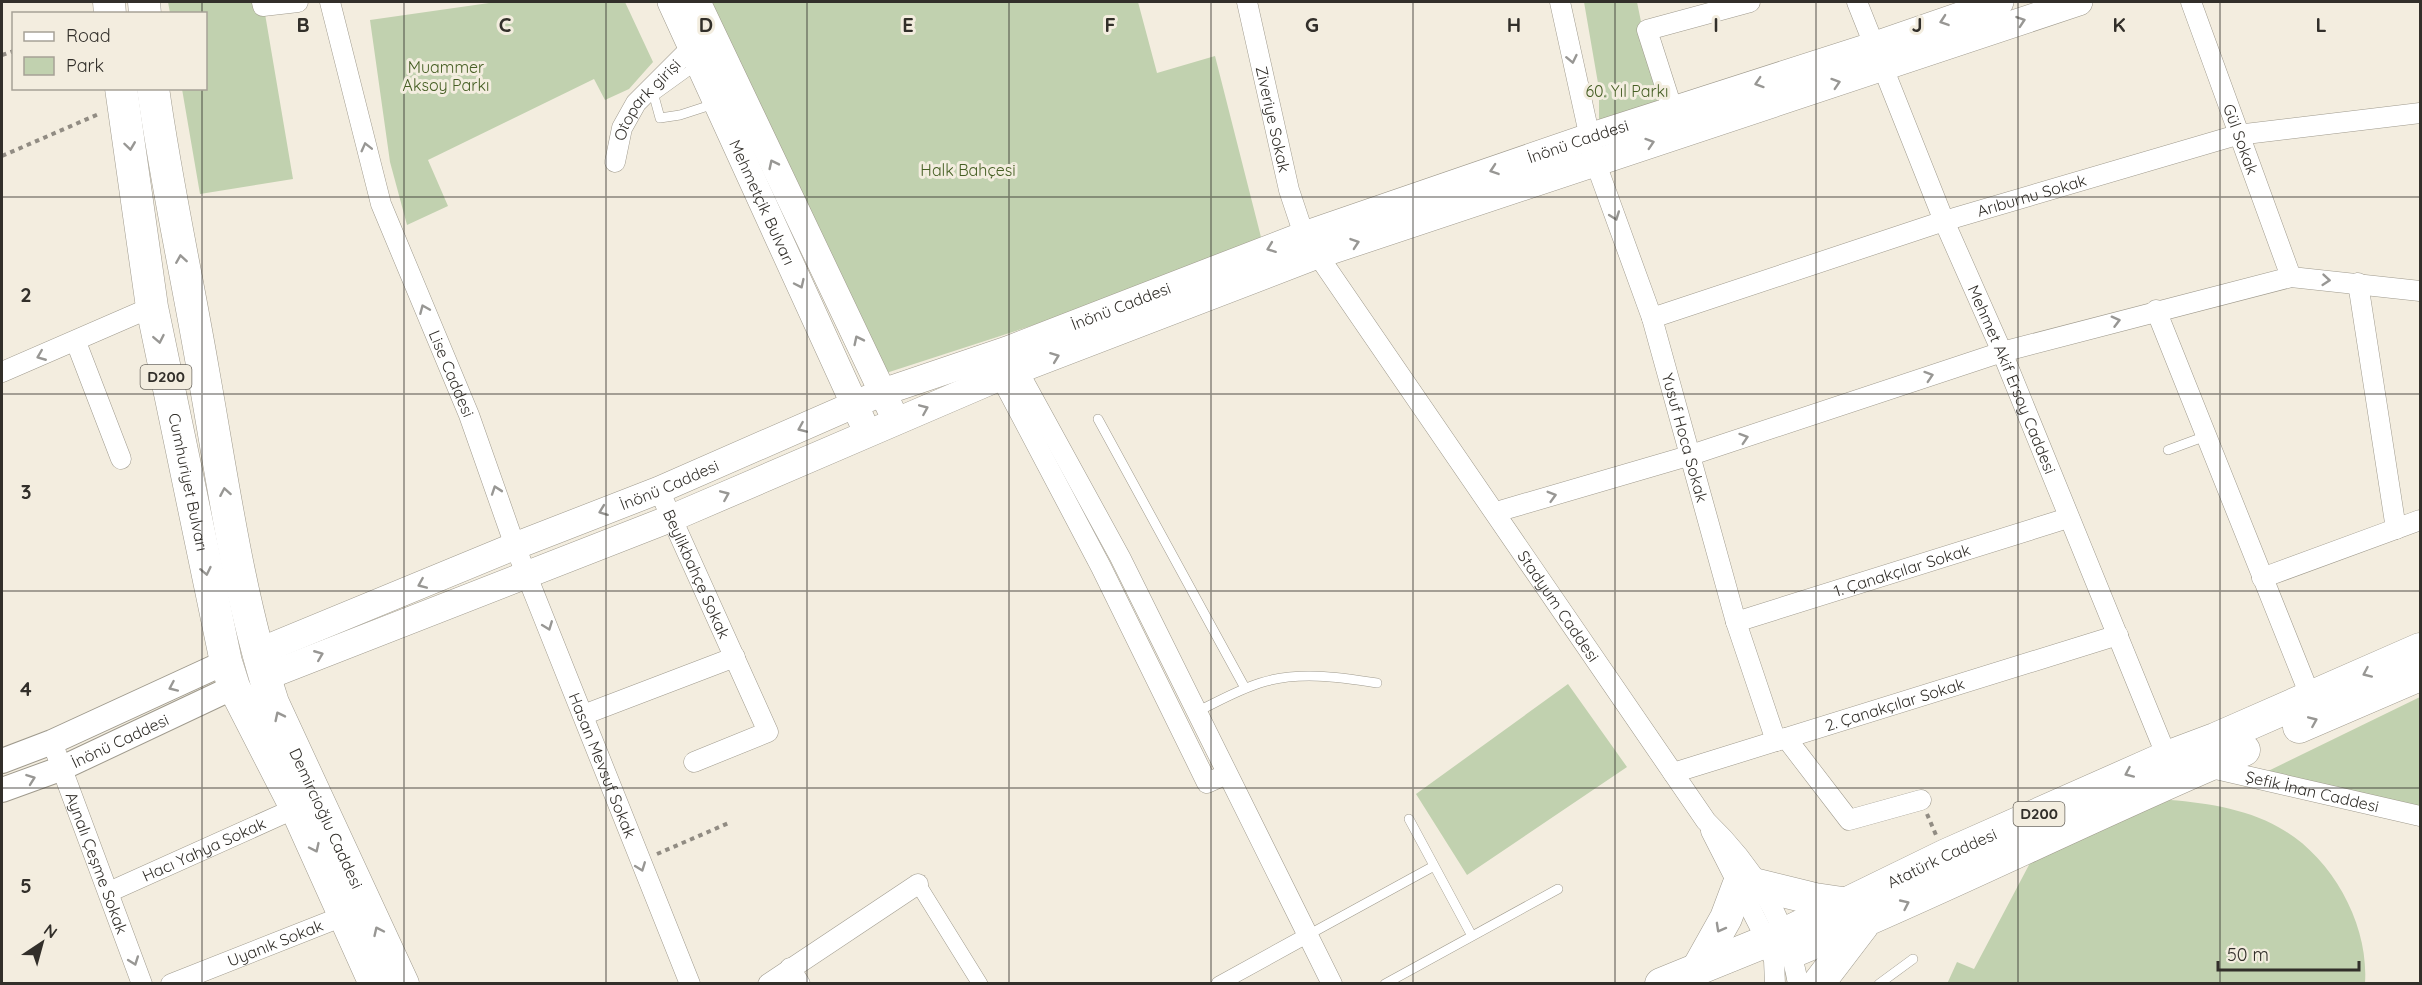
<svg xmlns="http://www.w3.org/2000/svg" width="2422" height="985" font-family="Quicksand,sans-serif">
  <rect width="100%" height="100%" fill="#f3eddf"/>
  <path fill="#c1d1af" d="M 168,2 L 263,2 L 293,179 L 200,194 L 182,89 L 206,88 L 206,14 L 170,13 Z
    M 496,2 L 625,2 L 653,62 L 629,89 L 605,100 L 594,79 L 428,160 L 448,206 L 407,225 L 390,162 L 370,20 Z
    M 702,2 L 1138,2 L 1157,73 L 1215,56 L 1263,245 L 1074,312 L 880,375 Z
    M 1584,2 L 1637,2 L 1659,110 L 1599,130 L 1599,89 Z
    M 1568,684 L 1627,767 L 1467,875 L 1416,794 Z
    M 2420,697 L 2420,810 L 2262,774 Z
    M 2170,800 C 2209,803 2252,810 2285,831 C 2334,861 2369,926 2365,983 L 1947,984 L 1957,962 L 1974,969 L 2030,863 L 2025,856 Z"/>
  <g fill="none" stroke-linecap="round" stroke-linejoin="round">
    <defs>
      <path id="service" d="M 697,65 L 654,96 L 660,118 L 680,115 L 714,104
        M 1098,419 L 1245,688
        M 2168,450 L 2206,436
        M 1196,712 C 1217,702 1238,690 1260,683 C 1297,671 1339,677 1377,683
        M 1409,819 L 1472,936
        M 1308,935 L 1434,866
        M 1385,984 L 1558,889
        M 1879,984 L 1913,959"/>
      <path id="pedestrian" d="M 918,884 L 980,984
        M 1219,984 L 1308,935"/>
      <g id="minor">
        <path d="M 262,2 L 263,6 L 298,2"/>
        <path id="s1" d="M 330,2 L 381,204 L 469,415 L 515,546 L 690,984"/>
        <path id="s2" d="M 1247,2 L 1289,190 L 1304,235 L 1706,821 C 1751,864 1788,921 1798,984"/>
        <path id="s3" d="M 1560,2 L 1595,161 L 1652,318 L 1736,622 L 1776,741"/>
        <path id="s4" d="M 1857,2 L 1944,221 L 2002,352 L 2167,757"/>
        <path id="s5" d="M 2191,2 L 2291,277"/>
        <path d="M 1673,111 L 1647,30 L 1750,2"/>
        <path id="s6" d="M 615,162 L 622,128 L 636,103 L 692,47"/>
        <path d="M 2358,283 L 2396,529"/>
        <path d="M 2156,310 L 2311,698"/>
        <path id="s7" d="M 1652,318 L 1944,221 L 2237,135 L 2420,113"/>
        <path d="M 76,342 L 121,459"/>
        <path d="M 1012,360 L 1120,557 L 1332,984"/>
        <path d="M 995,366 L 1101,567 L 1207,783 L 1227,774"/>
        <path d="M 2,372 L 152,307"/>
        <path id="s8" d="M 659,490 L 768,732 L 694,762"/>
        <path d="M 1496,512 L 1688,456 L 2002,352 L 2291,277 L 2420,291"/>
        <path d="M 2262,578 L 2420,520"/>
        <path id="s9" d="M 1736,622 L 2068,518"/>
        <path d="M 583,715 L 735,657"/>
        <path d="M 1786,738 L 1849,820 L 1921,800"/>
        <path id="s10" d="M 52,742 L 142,984"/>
        <path id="s11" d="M 2207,767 L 2420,816"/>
        <path id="s12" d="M 1673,773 L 2118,635"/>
        <path d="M 1711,831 L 1767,941 L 1774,960 L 1775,984"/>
        <path id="s13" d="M 109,892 L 296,808"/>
        <path d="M 790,968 L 800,984"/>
        <path id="s14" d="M 171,984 L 346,915"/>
        <path d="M 768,984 L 918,884"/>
      </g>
      <g id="tertiary">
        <path d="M 2,761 L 52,742 L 226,662"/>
        <path id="s15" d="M 2,790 L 60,769 L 234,687"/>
      </g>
      <g id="secondary">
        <path id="s16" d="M 671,2 L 862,421"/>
        <path d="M 697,2 L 891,410"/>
        <path id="s17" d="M 258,652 L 515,546 L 659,490 L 883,392 L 1007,350 L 1304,235 L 1589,137 L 1875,45 L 2000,2"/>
        <path d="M 265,677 L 672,518 L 1000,377 L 1315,256 L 2079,2"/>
      </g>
      <g id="trunk">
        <path d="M 109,2 L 110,14"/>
        <path d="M 144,2 L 145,14"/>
        <path id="s18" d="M 121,88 L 152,307 L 226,662 L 234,687 L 296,808 L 375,984"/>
        <path id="s19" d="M 153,88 C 166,183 187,276 203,370 C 223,482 238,595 273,703 L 403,984"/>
        <path d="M 2299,727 L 2420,675"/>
        <path d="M 1758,885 L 1815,899 L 1849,904"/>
        <path d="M 1792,952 C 1945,889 2092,814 2244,750"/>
        <path d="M 1698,968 L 1726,918 L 1738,886"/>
        <path id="s20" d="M 1661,984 L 1784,934 L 1946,855 L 2167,757 L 2215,739 L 2420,649"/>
        <path d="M 1818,984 L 1863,925"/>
      </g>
    </defs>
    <use href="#service" stroke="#9f9a8d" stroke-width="10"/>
    <use href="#pedestrian" stroke="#9f9a8d" stroke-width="16"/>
    <use href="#minor" stroke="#9f9a8d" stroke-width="21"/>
    <use href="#tertiary" stroke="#9f9a8d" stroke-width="26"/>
    <use href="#secondary" stroke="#9f9a8d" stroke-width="28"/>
    <use href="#trunk" stroke="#9f9a8d" stroke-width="33"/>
    <path stroke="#918c83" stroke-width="4" stroke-dasharray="4.5 4.5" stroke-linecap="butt" d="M 2,55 L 14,51
      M 2,156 L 101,113
      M 1927,814 L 1936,835
      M 657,854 L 731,822"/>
    <use href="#service" stroke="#fff" stroke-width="9"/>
    <use href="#pedestrian" stroke="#fff" stroke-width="15"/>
    <use href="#minor" stroke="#fff" stroke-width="20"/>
    <use href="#tertiary" stroke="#fff" stroke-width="24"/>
    <use href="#secondary" stroke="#fff" stroke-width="27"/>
    <use href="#trunk" stroke="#fff" stroke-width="32"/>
  </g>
  <defs><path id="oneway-chevron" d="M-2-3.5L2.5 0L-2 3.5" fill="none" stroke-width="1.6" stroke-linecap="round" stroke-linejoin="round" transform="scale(1.5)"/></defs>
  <g stroke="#989794">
    <use href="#oneway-chevron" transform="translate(1944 21) rotate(161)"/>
    <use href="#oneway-chevron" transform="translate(2021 21) rotate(-19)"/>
    <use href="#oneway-chevron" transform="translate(1572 59) rotate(78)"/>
    <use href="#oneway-chevron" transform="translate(1759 83) rotate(162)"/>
    <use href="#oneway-chevron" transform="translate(1836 83) rotate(-18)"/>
    <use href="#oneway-chevron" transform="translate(1650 143) rotate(-18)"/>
    <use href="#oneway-chevron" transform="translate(130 146) rotate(82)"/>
    <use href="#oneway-chevron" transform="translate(366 147) rotate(-104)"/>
    <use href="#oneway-chevron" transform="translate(773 164) rotate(-116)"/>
    <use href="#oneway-chevron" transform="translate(1494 170) rotate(161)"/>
    <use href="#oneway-chevron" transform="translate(1615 216) rotate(70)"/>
    <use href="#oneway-chevron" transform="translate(1355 243) rotate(-19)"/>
    <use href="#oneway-chevron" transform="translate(1271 248) rotate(159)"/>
    <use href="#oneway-chevron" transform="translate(181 259) rotate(-99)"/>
    <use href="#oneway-chevron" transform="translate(2326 280) rotate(5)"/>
    <use href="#oneway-chevron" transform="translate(800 284) rotate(65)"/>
    <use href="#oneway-chevron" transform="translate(424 309) rotate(-113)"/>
    <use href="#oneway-chevron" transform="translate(2116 321) rotate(-15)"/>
    <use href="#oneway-chevron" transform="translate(159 339) rotate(79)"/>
    <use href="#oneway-chevron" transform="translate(858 340) rotate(-116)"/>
    <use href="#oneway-chevron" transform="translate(41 356) rotate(158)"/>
    <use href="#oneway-chevron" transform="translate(1055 357) rotate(-21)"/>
    <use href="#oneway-chevron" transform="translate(1929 376) rotate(-18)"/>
    <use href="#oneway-chevron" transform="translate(924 409) rotate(-23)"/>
    <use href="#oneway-chevron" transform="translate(802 428) rotate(157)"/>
    <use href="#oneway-chevron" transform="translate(1744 438) rotate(-18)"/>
    <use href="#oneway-chevron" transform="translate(496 490) rotate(-109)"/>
    <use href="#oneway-chevron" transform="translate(225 492) rotate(-100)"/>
    <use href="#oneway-chevron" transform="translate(725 495) rotate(-23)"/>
    <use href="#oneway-chevron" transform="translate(1552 496) rotate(-16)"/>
    <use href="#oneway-chevron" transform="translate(603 511) rotate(159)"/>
    <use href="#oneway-chevron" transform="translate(206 571) rotate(78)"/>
    <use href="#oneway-chevron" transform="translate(422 584) rotate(157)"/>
    <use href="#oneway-chevron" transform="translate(548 626) rotate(69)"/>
    <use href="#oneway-chevron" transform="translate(319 655) rotate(-22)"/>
    <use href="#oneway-chevron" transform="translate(2367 673) rotate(156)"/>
    <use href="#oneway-chevron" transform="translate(173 687) rotate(156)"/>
    <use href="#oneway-chevron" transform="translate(279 716) rotate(-116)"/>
    <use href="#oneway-chevron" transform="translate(2313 721) rotate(-23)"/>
    <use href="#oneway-chevron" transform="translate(2129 773) rotate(156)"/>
    <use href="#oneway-chevron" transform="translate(31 779) rotate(-20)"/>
    <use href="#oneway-chevron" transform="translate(315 848) rotate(65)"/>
    <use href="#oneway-chevron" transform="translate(641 867) rotate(69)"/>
    <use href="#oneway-chevron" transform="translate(1905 904) rotate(-25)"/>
    <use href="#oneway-chevron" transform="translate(1720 928) rotate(119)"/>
    <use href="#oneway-chevron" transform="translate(378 931) rotate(-115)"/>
    <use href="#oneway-chevron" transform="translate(134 961) rotate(70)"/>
  </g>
  <path fill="none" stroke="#322f2a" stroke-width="1.5" stroke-opacity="0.55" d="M 202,2 L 202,14M 404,2 L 404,984M 606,2 L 606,984M 807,2 L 807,984M 1009,2 L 1009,984M 1211,2 L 1211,984M 1413,2 L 1413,984M 1615,2 L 1615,984M 1816,2 L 1816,984M 2018,2 L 2018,984M 2220,2 L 2220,984M 202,88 L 202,984M 2,197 L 2420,197M 2,394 L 2420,394M 2,591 L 2420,591M 2,788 L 2420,788"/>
  <g text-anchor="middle" stroke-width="6" stroke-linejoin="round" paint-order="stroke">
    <g fill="#f3eddf" stroke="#6c6860" stroke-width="1.5">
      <rect x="140.5" y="365" width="51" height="24" rx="4.5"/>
      <rect x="2013.5" y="802" width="51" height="24" rx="4.5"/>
    </g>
    <g font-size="15" font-weight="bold" fill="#322f2a">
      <text x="166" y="382">D200</text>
      <text x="2039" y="819">D200</text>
    </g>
    <g font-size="16" fill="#455e23" stroke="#f3eddf">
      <text x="446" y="73">Muammer<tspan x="446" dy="18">Aksoy Parkı</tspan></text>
      <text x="1627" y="97">60. Yıl Parkı</text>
      <text x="968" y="176">Halk Bahçesi</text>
    </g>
    <g font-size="16" fill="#322f2a" stroke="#f3eddf">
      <text dy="6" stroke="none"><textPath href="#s6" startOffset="72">Otopark girişi</textPath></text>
      <text dy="6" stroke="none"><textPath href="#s2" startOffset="120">Ziveriye Sokak</textPath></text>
      <text dy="6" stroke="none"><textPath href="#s5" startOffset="146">Gül Sokak</textPath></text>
      <text dy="6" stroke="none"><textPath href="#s17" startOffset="1416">İnönü Caddesi</textPath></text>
      <text dy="6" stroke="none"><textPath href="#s7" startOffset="399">Arıburnu Sokak</textPath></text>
      <text dy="6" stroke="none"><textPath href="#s16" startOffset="220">Mehmetçik Bulvarı</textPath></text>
      <text dy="6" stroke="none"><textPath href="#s17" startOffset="930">İnönü Caddesi</textPath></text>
      <text dy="6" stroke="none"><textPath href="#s1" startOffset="392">Lise Caddesi</textPath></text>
      <text dy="6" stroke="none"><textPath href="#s4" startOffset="408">Mehmet Akif Ersoy Caddesi</textPath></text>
      <text dy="6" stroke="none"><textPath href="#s3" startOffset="454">Yusuf Hoca Sokak</textPath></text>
      <text dy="6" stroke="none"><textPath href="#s18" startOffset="400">Cumhuriyet Bulvarı</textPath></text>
      <text dy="6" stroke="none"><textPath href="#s17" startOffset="444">İnönü Caddesi</textPath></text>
      <text dy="6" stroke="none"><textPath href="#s9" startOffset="174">1. Çanakçılar Sokak</textPath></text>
      <text dy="6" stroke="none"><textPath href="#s8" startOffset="92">Beylikbahçe Sokak</textPath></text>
      <text dy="6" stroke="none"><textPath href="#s2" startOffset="690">Stadyum Caddesi</textPath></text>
      <text dy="6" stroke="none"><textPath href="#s12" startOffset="232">2. Çanakçılar Sokak</textPath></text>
      <text dy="6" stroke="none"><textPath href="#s15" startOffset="128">İnönü Caddesi</textPath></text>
      <text dy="6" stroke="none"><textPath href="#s1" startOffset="812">Hasan Mevsuf Sokak</textPath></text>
      <text dy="6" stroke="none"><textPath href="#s11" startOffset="108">Şefik İnan Caddesi</textPath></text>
      <text dy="6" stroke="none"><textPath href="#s19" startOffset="754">Demircioğlu Caddesi</textPath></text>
      <text dy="6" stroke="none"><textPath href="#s13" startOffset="104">Hacı Yahya Sokak</textPath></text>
      <text dy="6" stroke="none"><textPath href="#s20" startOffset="308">Atatürk Caddesi</textPath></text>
      <text dy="6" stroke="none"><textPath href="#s10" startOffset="129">Aynalı Çeşme Sokak</textPath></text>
      <text dy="6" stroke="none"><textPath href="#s14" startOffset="112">Uyanık Sokak</textPath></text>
    </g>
  </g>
  <g font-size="20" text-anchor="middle" font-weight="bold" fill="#322f2a" stroke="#f3eddf" stroke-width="6" stroke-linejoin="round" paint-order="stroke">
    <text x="303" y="32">B</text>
    <text x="505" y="32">C</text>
    <text x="706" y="32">D</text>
    <text x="908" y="32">E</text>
    <text x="1110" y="32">F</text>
    <text x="1312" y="32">G</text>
    <text x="1514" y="32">H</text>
    <text x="1716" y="32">I</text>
    <text x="1917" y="32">J</text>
    <text x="2119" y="32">K</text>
    <text x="2321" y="32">L</text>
    <text x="26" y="302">2</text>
    <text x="26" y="499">3</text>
    <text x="26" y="696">4</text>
    <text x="26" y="893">5</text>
  </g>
  <rect width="2422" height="985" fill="none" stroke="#322f2a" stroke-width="6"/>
  <rect x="12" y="12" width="195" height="78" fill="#f3eddf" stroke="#a6a197" stroke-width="1.5"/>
  <rect x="24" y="32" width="30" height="9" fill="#ffffff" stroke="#a6a197" stroke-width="1.5"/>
  <text x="66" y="42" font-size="18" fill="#322f2a">Road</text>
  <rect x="24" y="57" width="30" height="18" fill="#c1d1af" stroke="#a6a197" stroke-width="1.5"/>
  <text x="66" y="72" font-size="18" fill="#322f2a">Park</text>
  <g transform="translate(42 943) rotate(36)" stroke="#f3eddf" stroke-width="4.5" paint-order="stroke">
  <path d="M0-4.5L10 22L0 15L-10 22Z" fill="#322f2a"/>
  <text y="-9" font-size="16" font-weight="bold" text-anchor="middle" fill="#322f2a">N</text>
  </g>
  <path d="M2218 961v9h141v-9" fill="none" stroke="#322f2a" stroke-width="3"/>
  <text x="2227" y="961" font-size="18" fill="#322f2a" stroke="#f3eddf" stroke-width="4.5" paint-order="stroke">50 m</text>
</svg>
